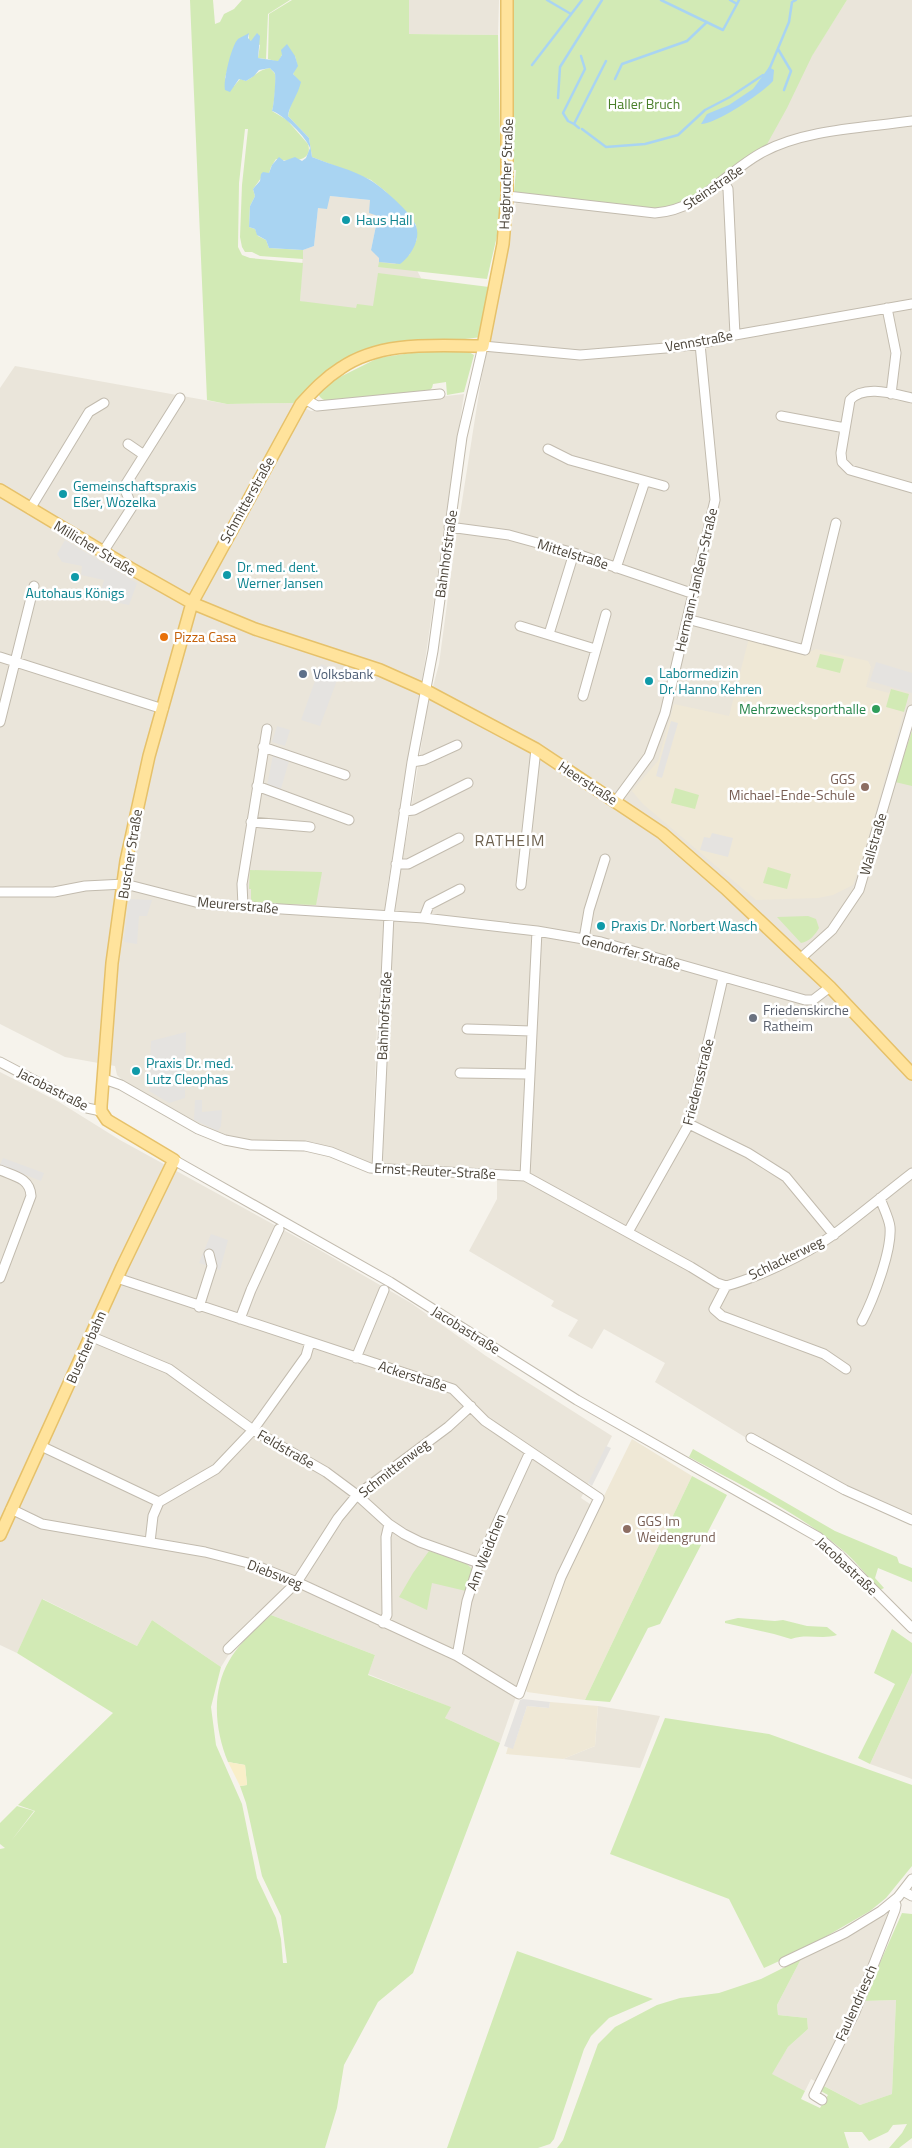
<svg xmlns="http://www.w3.org/2000/svg" width="912" height="2148" font-family="'Titillium Web',sans-serif">
  <rect width="100%" height="100%" fill="#f6f3ec"/>
  <path fill="#eae5da" d="M 408,0 L 499,0 L 498,35 L 409,34 Z
    M 847,0 L 912,0 L 912,1524 L 865,1504 L 810,1477 L 655,1382 L 665,1363 L 604,1329 L 592,1349 L 568,1336 L 578,1320 L 551,1306 L 554,1301 L 469,1251 L 497,1199 L 497,1170 L 381,1167 L 393,906 L 408,829 L 427,709 L 439,664 L 453,559 L 481,380 L 516,203 L 659,215 L 682,212 L 705,201 L 757,159 L 769,123 Z
    M 330,196 L 370,200 L 378,216 L 371,250 L 409,255 L 421,278 L 372,320 L 300,301 L 303,250 L 314,246 L 318,208 Z
    M 15,366 L 227,404 L 294,403 L 311,411 L 464,394 L 424,668 L 387,889 L 377,1026 L 372,1165 L 313,1142 L 245,1140 L 222,1136 L 123,1081 L 117,1075 L 115,1066 L 65,1057 L 0,1024 L 0,388 Z
    M 0,1072 L 59,1102 L 120,1140 L 311,1245 L 411,1303 L 486,1356 L 612,1436 L 581,1498 L 593,1506 L 555,1584 L 500,1743 L 445,1718 L 450,1707 L 368,1674 L 375,1655 L 271,1615 L 231,1651 L 221,1667 L 152,1620 L 137,1646 L 43,1599 L 17,1653 L 0,1645 Z
    M 912,1673 L 912,1779 L 870,1764 Z
    M 598,1706 L 660,1716 L 640,1768 L 563,1759 L 595,1746 Z
    M 890,1910 L 892,1913 L 863,2001 L 896,2000 L 892,2094 L 860,2105 L 811,2079 L 805,2091 L 771,2074 L 788,2047 L 808,2029 L 807,2018 L 778,2015 L 777,2005 L 801,1959 Z"/>
  <path fill="#efe8d6" d="M 749,638 L 809,652 L 816,649 L 868,661 L 871,667 L 866,687 L 889,693 L 891,689 L 909,694 L 864,853 L 853,885 L 833,895 L 818,898 L 756,900 L 643,804 L 632,791 L 658,761 L 674,704 L 729,716 Z
    M 632,1439 L 692,1476 L 585,1700 L 527,1692 L 525,1687 L 562,1581 Z
    M 550,1702 L 598,1706 L 595,1746 L 563,1759 L 506,1754 L 508,1747 L 513,1748 L 527,1706 L 549,1708 Z"/>
  <path fill="#d2eab5" d="M 190,0 L 213,0 L 215,24 L 220,22 L 224,14 L 234,9 L 242,0 L 290,0 L 268,14 L 266,59 L 258,58 L 260,45 L 249,40 L 249,34 L 234,47 L 225,78 L 234,86 L 240,79 L 246,81 C 255,76 258,70 270,68 C 271,70 274,72 275,74 C 277,77 274,106 272,111 L 287,120 L 308,144 C 314,163 289,162 276,159 L 271,167 L 269,173 L 261,178 L 253,189 L 255,196 L 250,206 L 249,227 L 255,229 L 258,236 L 266,240 L 269,248 L 303,250 L 303,259 L 260,256 L 252,252 L 245,252 L 242,247 L 240,237 L 242,185 L 248,129 L 245,129 L 239,183 L 238,247 L 242,255 L 250,258 L 303,263 L 300,301 L 356,308 L 357,304 L 373,306 L 378,273 L 489,287 L 482,337 L 380,349 L 294,403 L 227,404 L 207,400 Z
    M 292,0 L 409,0 L 409,34 L 498,35 L 501,200 L 500,223 L 487,279 L 378,267 L 379,262 L 395,264 L 409,255 L 417,239 L 416,225 L 385,191 L 371,180 L 312,157 L 309,138 L 288,116 L 297,79 L 293,74 L 297,64 L 295,56 L 282,55 L 278,62 L 268,59 L 269,14 Z
    M 514,0 L 847,0 L 812,56 L 787,108 L 766,146 L 692,202 L 666,212 L 514,192 L 516,170 L 514,170 Z
    M 459,350 L 462,352 L 469,352 L 474,355 L 464,392 L 447,395 L 446,382 L 433,384 L 432,388 L 426,393 L 336,400 C 328,401 321,402 318,393 L 334,380 L 378,358 L 411,353 Z
    M 820,654 L 844,659 L 840,673 L 816,667 Z
    M 891,689 L 909,694 L 904,712 L 886,707 Z
    M 912,731 L 912,786 L 895,782 Z
    M 675,788 L 699,795 L 695,809 L 671,803 Z
    M 768,867 L 791,874 L 787,889 L 763,883 Z
    M 250,870 L 322,872 L 316,905 L 254,903 L 251,899 L 251,889 L 249,889 Z
    M 808,916 L 816,919 L 819,928 C 816,934 809,942 801,943 L 777,917 Z
    M 693,1449 L 835,1531 L 897,1557 L 899,1563 L 912,1568 L 912,1582 L 878,1568 L 875,1578 L 884,1588 L 880,1590 C 869,1578 858,1564 846,1553 C 803,1515 739,1484 689,1457 Z
    M 692,1476 L 727,1495 L 660,1624 L 648,1628 L 610,1702 L 585,1700 Z
    M 429,1551 L 466,1563 L 472,1569 L 466,1591 L 432,1583 L 427,1610 L 399,1597 L 413,1573 Z
    M 42,1599 L 137,1646 L 152,1620 L 221,1667 L 211,1707 L 216,1745 L 242,1804 L 257,1878 L 276,1918 L 281,1939 L 283,1963 L 287,1963 L 281,1916 L 262,1876 L 246,1803 L 240,1786 L 247,1785 L 245,1765 L 228,1762 C 215,1730 211,1692 229,1661 C 239,1643 256,1629 271,1615 L 375,1655 L 368,1675 L 451,1707 L 445,1718 L 500,1743 L 413,1973 L 378,2002 L 344,2065 L 337,2108 L 325,2148 L 0,2148 L 0,1849 L 5,1848 L 0,1844 L 0,1823 L 17,1806 L 34,1811 L 11,1841 L 35,1811 L 18,1805 L 113,1713 L 17,1653 Z
    M 738,1618 L 775,1621 L 783,1620 L 807,1626 L 827,1627 L 837,1635 C 821,1640 808,1633 791,1639 L 774,1634 L 725,1623 L 725,1621 Z
    M 892,1629 L 912,1643 L 912,1673 L 870,1764 L 858,1758 L 895,1684 L 874,1673 Z
    M 665,1718 L 769,1734 L 912,1785 L 912,1866 L 886,1898 L 870,1911 L 799,1952 L 764,1968 L 729,1899 L 610,1854 Z
    M 902,1913 L 912,1914 L 912,2138 L 899,2148 L 889,2148 L 902,2133 L 907,2124 L 893,2125 L 888,2132 L 869,2141 L 862,2132 L 844,2132 L 849,2148 L 557,2148 L 563,2140 L 598,2044 L 615,2027 L 657,2005 L 680,1998 L 719,1993 L 761,1979 L 801,1959 L 777,2005 L 778,2015 L 807,2018 L 808,2029 L 788,2047 L 772,2074 L 805,2091 L 801,2099 L 820,2108 L 828,2095 L 819,2090 L 822,2085 L 860,2105 L 892,2094 L 896,2000 L 863,2001 Z
    M 517,1951 L 653,1999 L 609,2018 L 591,2036 L 584,2049 L 554,2139 L 550,2144 L 538,2148 L 447,2148 Z"/>
  <path fill="#f9efc9" d="M 228,1762 L 245,1765 L 247,1785 L 240,1786 Z"/>
  <path fill="#e5e3e0" d="M 65,540 L 137,583 L 129,605 L 99,599 L 104,580 L 81,575 L 82,566 L 62,562 L 57,554 Z
    M 876,662 L 912,673 L 912,693 L 870,681 Z
    M 321,664 L 340,672 L 320,726 L 301,720 Z
    M 671,721 L 678,723 L 662,778 L 656,776 Z
    M 277,726 L 290,730 L 285,746 L 272,742 Z
    M 273,755 L 289,761 L 278,799 L 265,796 Z
    M 712,833 L 733,838 L 728,857 L 700,850 L 704,837 L 710,838 Z
    M 129,899 L 152,900 L 147,916 L 139,916 L 137,944 L 124,942 Z
    M 186,1032 L 185,1098 L 169,1103 L 149,1091 L 151,1041 Z
    M 195,1100 L 202,1100 L 202,1112 L 222,1110 L 221,1126 L 218,1131 L 194,1120 Z
    M 3,1158 L 44,1173 L 41,1181 L 0,1165 Z
    M 211,1234 L 228,1240 L 220,1270 L 199,1263 Z
    M 606,1446 L 611,1448 L 592,1486 L 588,1483 Z
    M 523,1699 L 550,1702 L 549,1708 L 527,1706 L 513,1749 L 504,1746 L 520,1700 Z"/>
  <path fill="#a9d4f2" d="M 249,33 L 248,38 L 251,41 L 257,33 L 260,36 L 258,58 L 278,61 L 282,55 L 281,50 L 287,44 L 295,56 L 298,66 L 293,74 L 301,82 C 298,95 289,106 288,116 L 309,138 L 312,157 C 331,165 352,169 370,180 C 382,187 412,213 416,226 C 421,239 411,256 400,264 L 379,262 L 379,258 L 371,250 L 378,216 L 369,213 L 370,200 L 330,196 L 327,209 L 318,208 L 314,246 L 303,250 L 269,248 L 266,240 L 257,235 L 255,229 L 249,227 L 250,206 L 255,196 L 253,189 L 260,181 L 261,174 L 263,172 L 269,173 L 272,165 L 279,157 L 284,161 L 295,157 L 302,161 L 306,158 L 310,148 C 307,138 283,114 272,111 C 274,107 276,77 275,74 C 275,72 271,70 270,68 L 259,70 L 254,76 L 246,81 L 239,79 L 230,92 L 225,90 C 223,82 231,46 238,39 C 241,37 246,35 249,33 Z
    M 769,67 L 774,70 L 773,81 C 763,93 714,125 701,124 L 707,114 L 729,105 L 753,89 Z"/>
  <g fill="none" stroke-linecap="round" stroke-linejoin="round">
    <path stroke="#a9d4f2" stroke-width="2.5" d="M 547,0 L 571,14
      M 661,0 L 723,30 L 737,4
      M 730,0 L 737,4 L 739,0
      M 778,49 L 791,71 L 784,90
      M 532,65 L 582,0
      M 769,70 L 789,22 L 792,2 L 796,0
      M 615,79 L 622,64 L 687,41 L 707,22
      M 558,98 L 560,67 L 602,0
      M 574,124 L 568,121 L 563,113 L 585,69 L 581,56
      M 579,128 L 574,124 L 606,61
      M 582,129 L 606,147 L 645,144 L 678,135 L 705,110 L 730,97 L 763,75"/>
    <defs>
      <path id="minor" d="M 723,181 L 728,189 L 735,335
        M 507,196 L 655,213 C 701,210 725,172 763,152 C 806,129 864,128 912,121
        M 887,308 L 896,353 L 891,394
        M 912,398 C 894,394 864,384 850,400 L 841,453 L 842,462 L 850,470 L 912,488
        M 305,399 L 317,406 L 440,394
        M 781,416 L 845,428
        M 128,444 L 144,455
        M 548,449 L 570,460 L 664,486
        M 30,509 L 89,412 L 104,403
        M 449,527 L 509,535 L 574,553 L 694,594
        M 103,552 L 132,507 L 124,487 L 180,398
        M 616,568 L 645,481
        M 687,619 L 805,650 L 836,523
        M 520,626 L 595,649
        M 549,634 L 574,553
        M 0,657 L 163,709
        M 583,696 L 606,614
        M 0,722 L 34,586
        M 263,747 L 345,775
        M 412,762 L 424,760 L 457,745
        M 257,786 L 349,820
        M 616,801 L 649,756 L 665,713 L 715,500 L 700,344
        M 404,811 L 414,810 L 468,783
        M 251,822 L 310,827
        M 396,864 L 408,864 L 459,838
        M 521,885 L 536,749
        M 0,892 L 54,892 L 85,886 L 125,884 L 203,904 L 424,918 L 537,931 L 601,942 L 805,1000 L 813,1000 L 830,987
        M 243,906 L 242,884 L 267,729
        M 424,918 L 429,905 L 460,889
        M 584,939 L 589,910 L 605,859
        M 801,958 L 832,930 L 859,890 L 912,710
        M 467,1029 L 531,1031
        M 0,1062 L 87,1108 L 101,1111
        M 460,1073 L 529,1074
        M 104,1079 L 121,1085 L 198,1129 L 225,1140 L 251,1145 L 305,1146 L 331,1152 L 370,1168 L 525,1176 L 691,1267 L 717,1283 L 726,1286
        M 689,1124 L 748,1153 L 786,1177 L 834,1235
        M 174,1160 L 390,1282 L 577,1400 L 818,1537 L 839,1555 L 912,1628
        M 377,1168 L 389,915 L 412,762 L 433,651 L 462,437 L 483,346 L 580,355 L 666,348 L 700,344 L 735,335 L 912,304
        M 0,1170 C 14,1176 30,1178 31,1196 L 0,1278
        M 525,1176 L 537,931
        M 628,1232 L 689,1124 L 723,978
        M 199,1307 L 212,1266 L 209,1254
        M 240,1319 L 251,1290 L 279,1229
        M 862,1321 C 873,1300 892,1251 890,1227 C 889,1218 883,1207 880,1198
        M 90,1336 L 169,1369 L 253,1430 L 326,1472 L 357,1495 L 389,1524 L 404,1534 L 420,1542 L 479,1563
        M 356,1358 L 384,1290
        M 846,1369 L 824,1354 L 722,1316 L 714,1309 L 726,1286 C 759,1277 805,1255 833,1235 C 860,1215 886,1193 912,1173
        M 751,1438 L 845,1490 L 912,1520
        M 41,1446 L 159,1502
        M 11,1509 L 42,1524 L 205,1552 L 252,1564 L 297,1582 L 457,1656 L 519,1694 L 561,1577 L 599,1498 L 485,1421 L 453,1389 L 117,1278
        M 150,1542 L 153,1516 L 159,1502 L 216,1469 L 253,1430 L 306,1356 L 310,1342
        M 383,1623 L 387,1615 L 386,1537 L 389,1524
        M 228,1649 L 297,1582 L 338,1518 L 357,1495 L 448,1427 L 471,1406
        M 457,1656 L 467,1601 L 479,1563 L 530,1452
        M 903,1891 L 912,1896
        M 784,1962 L 845,1933 L 881,1911 L 898,1897 L 912,1879
        M 822,2100 L 814,2095 L 855,2012 L 895,1910 L 896,1905 L 894,1901"/>
      <path id="major" d="M 0,490 L 130,568 L 192,603 L 255,629 L 380,670 L 425,690 L 536,749 L 662,833 L 725,888 L 830,987 L 912,1074
        M 0,1535 L 122,1267 L 174,1160 L 107,1120 L 101,1111 L 101,1106 L 112,963 L 126,861 L 149,756 L 192,603 L 301,404 C 313,391 325,378 341,368 C 382,340 436,346 483,346 L 503,244 L 507,196 L 507,0"/>
    </defs>
    <use href="#minor" stroke="#c2bbae" stroke-width="11"/>
    <use href="#major" stroke="#e6c16a" stroke-width="14"/>
    <use href="#minor" stroke="#fff" stroke-width="9"/>
    <use href="#major" stroke="#ffe39c" stroke-width="11"/>
  </g>
  <g fill="#0f9aa8" stroke="#fff" stroke-width="2">
    <circle cx="346" cy="220" r="5"/>
    <circle cx="63" cy="494" r="5"/>
    <circle cx="227" cy="575" r="5"/>
    <circle cx="75" cy="577" r="5"/>
    <circle cx="649" cy="681" r="5"/>
    <circle cx="601" cy="926" r="5"/>
    <circle cx="136" cy="1071" r="5"/>
  </g>
  <circle fill="#e8710a" stroke="#fff" stroke-width="2" cx="164" cy="637" r="5"/>
  <circle fill="#5c6f8a" stroke="#fff" stroke-width="2" cx="303" cy="674" r="5"/>
  <circle fill="#2e9e5b" stroke="#fff" stroke-width="2" cx="876" cy="709" r="5"/>
  <g fill="#8d6e63" stroke="#fff" stroke-width="2">
    <circle cx="865" cy="787" r="5"/>
    <circle cx="627" cy="1529" r="5"/>
  </g>
  <circle fill="#6b7280" stroke="#fff" stroke-width="2" cx="753" cy="1018" r="5"/>
  <g text-anchor="middle" stroke-width="5" stroke-linejoin="round" paint-order="stroke">
    <g font-size="14" fill="#4a7f2a" stroke="#fff">
      <text x="644" y="109">Haller Bruch</text>
    </g>
    <g font-size="14" fill="#4b4439" stroke="#fff">
      <text transform="translate(506 174) rotate(-88)" y="5">Hagbrucher Straße</text>
      <text transform="translate(713 187) rotate(-34)" y="5">Steinstraße</text>
      <text transform="translate(699 341) rotate(-10)" y="5">Vennstraße</text>
      <text transform="translate(247 500) rotate(-61)" y="5">Schmitterstraße</text>
      <text transform="translate(95 548) rotate(31)" y="5">Millicher Straße</text>
      <text transform="translate(446 554) rotate(-82)" y="5">Bahnhofstraße</text>
      <text transform="translate(573 554) rotate(17)" y="5">Mittelstraße</text>
      <text transform="translate(696 580) rotate(-77)" y="5">Hermann-Janßen-Straße</text>
      <text transform="translate(588 783) rotate(33)" y="5">Heerstraße</text>
      <text transform="translate(873 844) rotate(-74)" y="5">Wallstraße</text>
      <text transform="translate(130 854) rotate(-81)" y="5">Buscher Straße</text>
      <text transform="translate(238 905) rotate(5)" y="5">Meurerstraße</text>
      <text transform="translate(631 952) rotate(15)" y="5">Gendorfer Straße</text>
      <text transform="translate(384 1016) rotate(-87)" y="5">Bahnhofstraße</text>
      <text transform="translate(698 1082) rotate(-76)" y="5">Friedensstraße</text>
      <text transform="translate(53 1089) rotate(27)" y="5">Jacobastraße</text>
      <text transform="translate(435 1171) rotate(3)" y="5">Ernst-Reuter-Straße</text>
      <text transform="translate(786 1258) rotate(-26)" y="5">Schlackerweg</text>
      <text transform="translate(466 1330) rotate(32)" y="5">Jacobastraße</text>
      <text transform="translate(86 1347) rotate(-66)" y="5">Buscherbahn</text>
      <text transform="translate(413 1376) rotate(18)" y="5">Ackerstraße</text>
      <text transform="translate(286 1449) rotate(30)" y="5">Feldstraße</text>
      <text transform="translate(394 1468) rotate(-38)" y="5">Schmittenweg</text>
      <text transform="translate(486 1552) rotate(-68)" y="5">Am Weidchen</text>
      <text transform="translate(847 1566) rotate(43)" y="5">Jacobastraße</text>
      <text transform="translate(275 1574) rotate(21)" y="5">Diebsweg</text>
      <text transform="translate(856 2003) rotate(-66)" y="5">Faulendriesch</text>
    </g>
    <g font-size="14" fill="#0d838f" stroke="#fff" text-anchor="start">
      <text x="356" y="225">Haus Hall</text>
      <text x="73" y="491">Gemeinschaftspraxis<tspan x="73" dy="16">Eßer, Wozelka</tspan></text>
      <text x="237" y="572">Dr. med. dent.<tspan x="237" dy="16">Werner Jansen</tspan></text>
      <text x="75" y="598" text-anchor="middle">Autohaus Königs</text>
      <text x="659" y="678">Labormedizin<tspan x="659" dy="16">Dr. Hanno Kehren</tspan></text>
      <text x="611" y="931">Praxis Dr. Norbert Wasch</text>
      <text x="146" y="1068">Praxis Dr. med.<tspan x="146" dy="16">Lutz Cleophas</tspan></text>
    </g>
    <g font-size="14" fill="#c56008" stroke="#fff" text-anchor="start">
      <text x="174" y="642">Pizza Casa</text>
    </g>
    <g font-size="14" fill="#4e5e75" stroke="#fff" text-anchor="start">
      <text x="313" y="679">Volksbank</text>
    </g>
    <g font-size="14" fill="#27864d" stroke="#fff" text-anchor="end">
      <text x="866" y="714">Mehrzwecksporthalle</text>
    </g>
    <g font-size="14" fill="#785e54" stroke="#fff" text-anchor="end">
      <text x="855" y="784">GGS<tspan x="855" dy="16">Michael-Ende-Schule</tspan></text>
      <text x="637" y="1526" text-anchor="start">GGS Im<tspan x="637" dy="16">Weidengrund</tspan></text>
    </g>
    <g font-size="14" fill="#5b616d" stroke="#fff" text-anchor="start">
      <text x="763" y="1015">Friedenskirche<tspan x="763" dy="16">Ratheim</tspan></text>
    </g>
    <g font-size="16" letter-spacing="1" fill="#6e6250" stroke="#fff">
      <text x="510" y="846">RATHEIM</text>
    </g>
  </g>
</svg>
